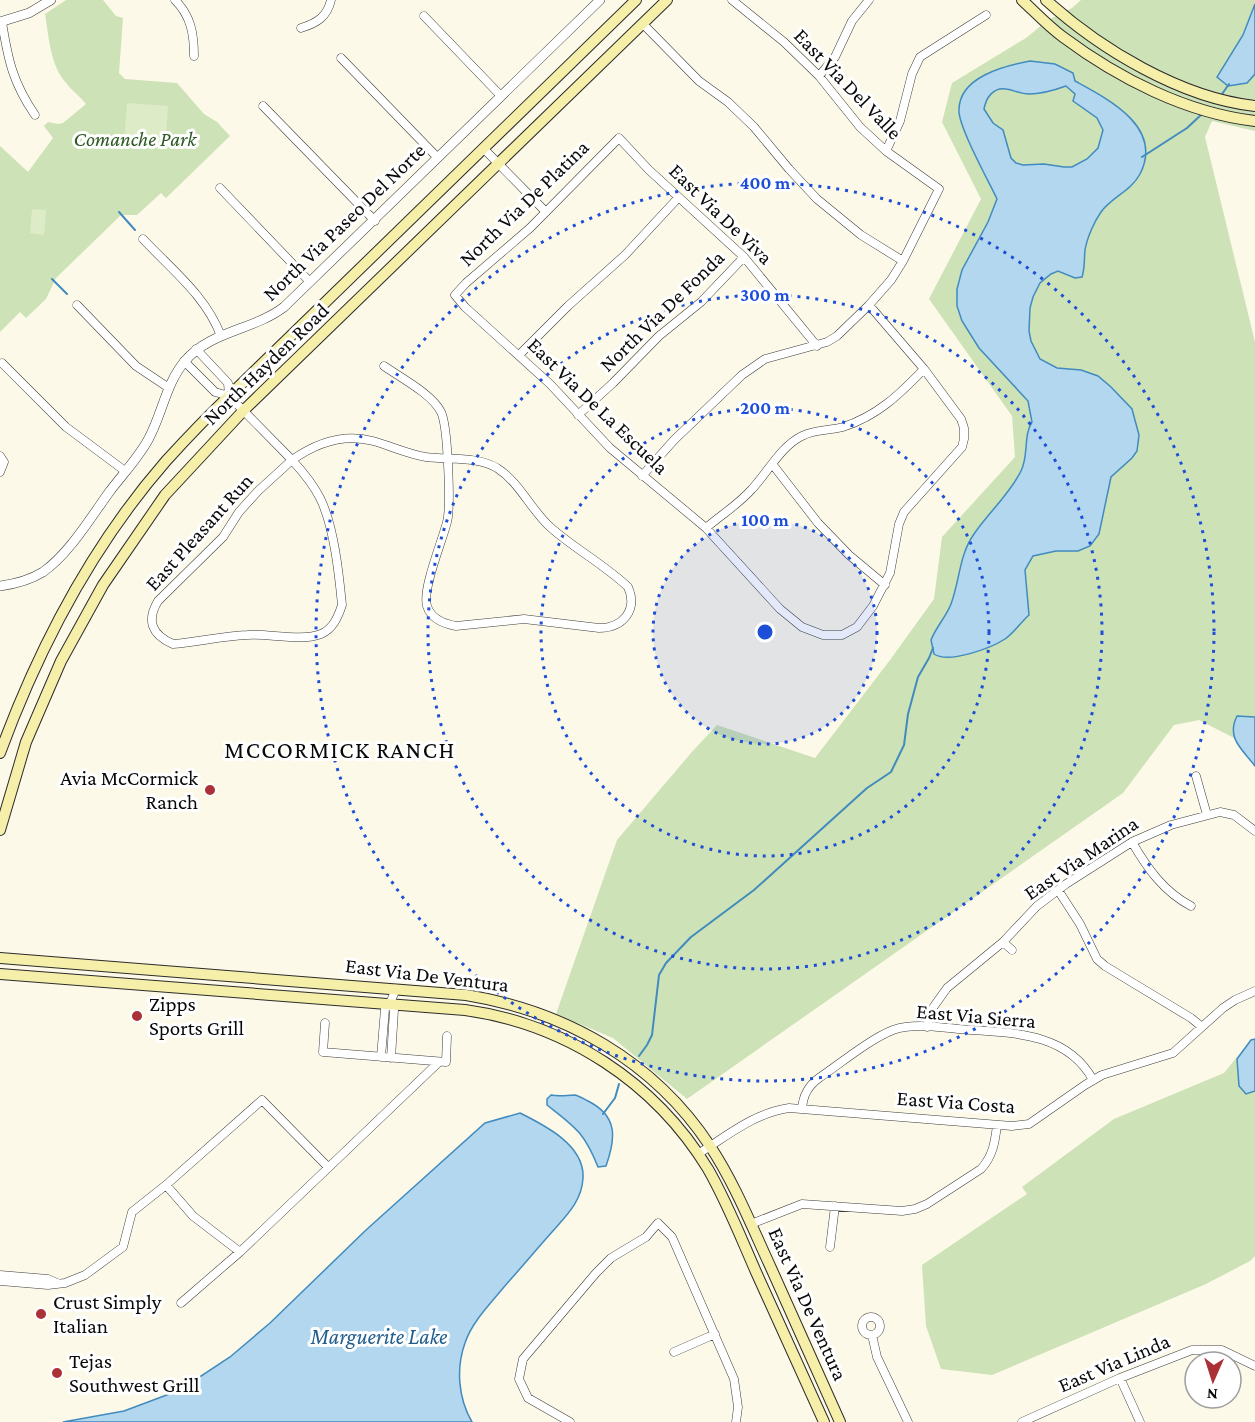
<svg xmlns="http://www.w3.org/2000/svg" width="1255" height="1422" font-family="'Crimson Pro',serif">
  <rect width="100%" height="100%" fill="#fdf9e8"/>
  <path fill="#cde2b6" d="M 66,0 L 103,0 L 116,16 L 123,18 L 119,73 L 125,79 L 177,83 L 204,114 L 217,122 L 230,136 L 166,198 L 161,193 L 137,215 L 121,215 L 56,278 L 46,299 L 26,318 L 20,312 L 0,332 L 0,146 L 28,172 L 53,138 L 44,126 L 48,122 L 58,124 L 63,123 L 86,104 C 80,96 72,91 66,83 C 50,64 49,38 45,14 Z
    M 1081,0 L 1255,0 L 1255,131 L 1212,121 L 1205,137 L 1255,342 L 1255,766 L 1234,738 L 1199,720 L 1174,725 L 1123,793 L 687,1099 L 613,1038 L 556,1014 L 617,840 L 691,753 L 717,725 L 815,758 L 890,660 L 934,599 L 942,537 L 1015,457 L 1012,416 L 929,299 L 981,199 L 942,122 L 952,83 L 1026,38 L 1048,20 L 1072,8 Z
    M 1255,1039 L 1255,1256 L 1250,1261 L 1206,1284 L 992,1375 L 941,1369 L 926,1326 L 922,1265 L 1027,1194 L 1022,1187 L 1114,1119 L 1224,1073 L 1251,1040 Z"/>
  <path fill="#deebc7" d="M 127,103 L 168,106 L 165,147 L 124,144 Z
    M 32,209 L 46,210 L 44,235 L 30,233 Z"/>
  <path fill="#b2d7ef" stroke="#418bbe" stroke-width="1.5" fill-rule="evenodd" d="M 1255,4 L 1255,74 L 1247,83 L 1228,86 L 1217,77 L 1243,35 Z
    M 1030,61 L 1055,64 L 1073,73 L 1075,81 C 1108,99 1164,127 1140,174 C 1131,191 1112,197 1101,212 C 1094,222 1087,238 1085,250 C 1084,260 1085,268 1082,277 L 1075,278 L 1058,271 L 1051,274 L 1040,283 L 1033,297 L 1030,308 L 1029,331 L 1031,341 L 1040,359 L 1057,368 L 1081,370 L 1098,376 L 1111,387 L 1132,409 L 1139,435 L 1137,451 L 1132,458 L 1111,477 L 1099,534 L 1090,546 L 1078,551 L 1056,551 L 1033,556 L 1025,570 L 1029,615 C 1021,622 1014,633 1005,639 C 991,648 949,664 934,654 L 931,640 C 936,627 946,617 951,604 C 960,580 959,555 974,534 C 989,512 1009,495 1021,471 C 1029,455 1023,436 1032,422 L 1028,401 L 979,348 L 962,321 L 957,306 L 957,289 L 962,270 L 988,222 L 997,199 C 988,180 958,126 959,110 C 959,77 1004,66 1030,61 ZM 1066,86 L 1075,94 L 1073,101 L 1097,118 L 1103,130 L 1098,148 L 1087,159 L 1072,167 L 1064,167 L 1044,164 L 1023,165 L 1016,163 L 1011,158 L 1003,130 L 993,123 L 984,109 C 986,98 993,87 1006,89 C 1014,90 1020,94 1029,94 C 1041,94 1055,90 1066,86 Z
    M 1237,716 L 1255,717 L 1255,766 C 1242,749 1226,738 1237,716 Z
    M 1255,1039 L 1255,1091 L 1246,1094 L 1239,1086 L 1237,1059 L 1251,1040 Z
    M 551,1095 C 560,1097 567,1095 575,1095 C 579,1096 584,1099 588,1101 C 618,1116 616,1138 606,1166 L 598,1167 C 584,1132 575,1127 547,1105 L 547,1099 Z
    M 520,1113 C 544,1125 585,1145 583,1178 C 582,1201 566,1216 552,1232 C 536,1250 520,1269 504,1287 C 490,1304 472,1322 465,1343 C 456,1368 458,1398 472,1422 L 63,1422 L 124,1411 L 180,1390 L 230,1357 L 270,1323 L 366,1230 L 485,1123 Z"/>
  <g fill="none" stroke-linecap="round" stroke-linejoin="round">
    <path stroke="#418bbe" stroke-width="2" d="M 1220,97 L 1229,84
      M 1142,157 L 1187,128 L 1203,113
      M 119,212 L 135,230
      M 52,279 L 67,294
      M 639,1056 L 647,1045 L 652,1035 L 659,975 L 666,963 L 691,937 L 754,890 L 867,788 L 891,772 L 904,745 L 908,714 L 918,677 L 929,658 L 933,648
      M 603,1114 L 615,1098 L 619,1084"/>
    <defs>
      <path id="minor" d="M 175,0 C 191,16 194,34 194,56
        M 424,16 L 501,96
        M 2,22 C 8,60 13,83 35,115
        M 643,24 L 699,81 L 728,102 L 754,127 L 789,169 L 817,199 L 861,235 L 903,261
        M 301,28 C 317,23 327,17 331,0
        M 341,58 L 437,157
        M 819,76 L 835,57 L 852,21 L 869,0
        M 263,106 L 375,221
        M 483,148 L 546,212
        M 886,151 L 900,121 L 912,74 L 920,57 L 986,15
        M 220,188 L 310,282
        M 143,239 C 172,270 206,296 221,336
        M 77,305 L 136,366 L 169,388
        M 817,346 L 744,257 L 649,170 L 619,138 L 530,228 L 466,283 L 455,295 L 465,307 L 550,384 L 610,448 L 706,528 L 780,609 L 802,627 L 823,635 L 842,635 L 857,627 L 873,606 L 890,573 L 899,524 L 904,512 L 962,447 L 964,439 L 964,428 L 961,419 L 924,369 L 869,305
        M 196,349 L 228,383 L 229,396
        M 519,355 L 568,306 L 625,255 L 678,198
        M 184,361 L 215,392 L 229,396 L 292,460 C 316,443 344,433 373,441 C 391,446 408,454 426,457 C 449,460 477,456 497,468 C 519,482 530,508 549,526 C 573,548 604,564 628,587 C 638,610 623,628 599,628 L 524,619 L 456,626 C 445,624 431,619 427,606 C 422,589 442,542 447,522 C 451,507 448,426 441,412 C 432,394 401,378 384,366
        M 2,363 L 66,427 L 125,471
        M 578,415 L 613,383 L 659,336 L 701,302 L 744,257
        M 0,456 L 4,462 L 0,472
        M 292,460 C 303,472 313,484 320,498 C 334,526 339,574 342,605 C 338,617 333,629 321,634 C 301,642 268,633 247,635 C 222,636 198,642 173,644 C 152,635 146,621 158,601 L 223,537 L 239,512 L 258,491 Z
        M 773,465 L 818,523 L 849,555 L 885,585
        M 642,476 L 674,440 L 742,375 L 765,359 L 827,342 L 837,336 L 869,305 L 891,280 L 903,261 L 939,189 L 886,151 L 860,127 L 819,76 L 784,42 L 732,0
        M 706,528 C 721,515 739,504 752,489 C 768,472 781,446 802,436 C 815,429 829,431 843,427 C 877,416 899,395 924,369
        M 1196,776 L 1207,815
        M 1132,842 C 1147,868 1164,892 1191,906
        M 1058,890 L 1080,924 L 1097,959 L 1105,966 L 1191,1018 L 1202,1027
        M 1003,942 L 1012,950
        M 390,1003 L 394,1010 L 391,1058
        M 325,1023 L 323,1052 L 446,1062 L 447,1036
        M 927,1027 L 932,1009 L 947,988 L 1003,942 L 1037,906 L 1066,884 L 1132,842 L 1171,825 L 1220,812 L 1234,815 L 1255,831
        M 381,1057 L 385,1009 L 390,1003 L 396,989
        M 802,1109 C 803,1095 808,1086 819,1078 C 841,1063 870,1039 893,1030 C 913,1023 937,1027 958,1029 C 1007,1033 1066,1030 1093,1080
        M 698,1154 C 727,1136 754,1113 789,1108 L 1012,1126 L 1029,1124 L 1085,1085 L 1102,1075 L 1173,1053 L 1223,1008 L 1235,1000 L 1255,991
        M 166,1185 L 193,1216 L 240,1252 L 439,1062
        M 751,1224 L 802,1204 L 902,1211 L 915,1209 L 927,1204 L 981,1169 C 993,1156 995,1142 997,1125
        M 830,1247 L 835,1206
        M 0,1275 L 48,1279 L 57,1283
        M 0,1281 L 48,1285 L 65,1283 L 85,1275 L 123,1247 L 132,1212 L 166,1185 L 262,1100 L 328,1167
        M 181,1303 L 240,1252
        M862 1326a9 9 0 1 1 18 0a9 9 0 1 1-18 0Z
        M 872,1335 L 877,1357 L 908,1422
        M 674,1352 L 715,1334
        M 1120,1378 L 1140,1422
        M 570,1422 L 528,1398 L 519,1379 L 523,1359 L 596,1273 L 611,1258 L 646,1237 L 658,1223 L 672,1237 L 734,1379 L 738,1407 L 736,1422
        M 1022,1422 L 1120,1378 L 1192,1350 L 1222,1350 L 1255,1366"/>
      <path id="tertiary" d="M 0,22 L 29,13 L 51,0
        M 0,586 C 15,584 30,580 43,572 C 69,554 91,517 110,491 C 123,474 138,458 148,440 C 162,415 166,383 185,361 C 210,331 254,330 284,307 L 600,0"/>
      <path id="secondary" d="M 1022,0 C 1035,12 1048,26 1063,37 C 1118,78 1186,113 1255,121
        M 1046,0 C 1100,49 1181,98 1255,106
        M 0,753 C 39,647 91,547 166,461 C 186,439 207,417 229,396 L 636,0
        M 0,830 L 26,742 L 61,661 L 103,585 L 165,495 L 244,410 L 667,0
        M 0,958 L 466,995 C 565,1011 654,1061 710,1146 C 735,1184 752,1227 771,1268 C 794,1319 817,1371 840,1422
        M 0,974 L 465,1010 C 566,1024 655,1082 708,1169 C 727,1202 741,1238 756,1272 C 779,1322 801,1372 824,1422"/>
    </defs>
    <use href="#minor" stroke="#3c3c3c" stroke-width="9"/>
    <use href="#tertiary" stroke="#3c3c3c" stroke-width="10"/>
    <use href="#secondary" stroke="#2b2b2b" stroke-width="12"/>
    <use href="#minor" stroke="#fff" stroke-width="8"/>
    <use href="#tertiary" stroke="#fff" stroke-width="9"/>
    <use href="#secondary" stroke="#f6efaa" stroke-width="10"/>
  </g>
  <circle cx="765" cy="632" r="112" fill="#1d4ed8" fill-opacity=".12"/>
  <g fill="none" stroke="#1d4ed8" stroke-width="3" stroke-dasharray="3 6">
    <circle cx="765" cy="632" r="112"/>
    <circle cx="765" cy="632" r="224"/>
    <circle cx="765" cy="632" r="337"/>
    <circle cx="765" cy="632" r="449"/>
  </g>
  <g fill="#aa3136" stroke="#fff" stroke-width="2">
    <circle cx="210" cy="790" r="6"/>
    <circle cx="137" cy="1016" r="6"/>
    <circle cx="41" cy="1314" r="6"/>
    <circle cx="57" cy="1373" r="6"/>
  </g>
  <g text-anchor="middle" stroke-width="6" stroke-linejoin="round" paint-order="stroke">
    <g font-size="21" fill="#090909" stroke="#fff">
      <text transform="translate(848 84) rotate(46)" y="7">East Via Del Valle</text>
      <text transform="translate(524 203) rotate(-44)" y="7">North Via De Platina</text>
      <text transform="translate(721 214) rotate(44)" y="7">East Via De Viva</text>
      <text transform="translate(344 222) rotate(-44)" y="7">North Via Paseo Del Norte</text>
      <text transform="translate(662 311) rotate(-44)" y="7">North Via De Fonda</text>
      <text transform="translate(266 364) rotate(-44)" y="7">North Hayden Road</text>
      <text transform="translate(598 406) rotate(44)" y="7">East Via De La Escuela</text>
      <text transform="translate(199 532) rotate(-48)" y="7">East Pleasant Run</text>
      <text transform="translate(1081 858) rotate(-34)" y="7">East Via Marina</text>
      <text transform="translate(427 975) rotate(7)" y="7">East Via De Ventura</text>
      <text transform="translate(976 1016) rotate(5)" y="7">East Via Sierra</text>
      <text transform="translate(956 1102) rotate(4)" y="7">East Via Costa</text>
      <text transform="translate(808 1304) rotate(66)" y="7">East Via De Ventura</text>
      <text transform="translate(1114 1363) rotate(-23)" y="7">East Via Linda</text>
    </g>
    <g font-size="21" font-style="italic" fill="#2d5922" stroke="#fff">
      <text x="135" y="146">Comanche Park</text>
    </g>
    <g font-size="21" fill="#090909" stroke="#fff" text-anchor="start">
      <text x="198" y="785" text-anchor="end">Avia McCormick<tspan x="198" dy="24">Ranch</tspan></text>
      <text x="149" y="1011">Zipps<tspan x="149" dy="24">Sports Grill</tspan></text>
      <text x="53" y="1309">Crust Simply<tspan x="53" dy="24">Italian</tspan></text>
      <text x="69" y="1368">Tejas<tspan x="69" dy="24">Southwest Grill</tspan></text>
    </g>
    <g font-size="22" font-style="italic" fill="#215d8d" stroke="#fff">
      <text x="379" y="1344">Marguerite Lake</text>
    </g>
    <g font-size="24" letter-spacing="1.5" fill="#090909" stroke="#fff">
      <text x="340" y="758">MCCORMICK RANCH</text>
    </g>
  </g>
  <circle cx="765" cy="632" r="9" fill="#1d4ed8" stroke="#fff" stroke-width="3"/>
  <g font-size="18" text-anchor="middle" font-weight="bold" fill="#1d4ed8" stroke="#fff" stroke-width="6" stroke-linejoin="round" paint-order="stroke">
    <text x="765" y="189">400 m</text>
    <text x="765" y="301">300 m</text>
    <text x="765" y="414">200 m</text>
    <text x="765" y="526">100 m</text>
  </g>
  <g transform="translate(1213 1380) rotate(183)"><circle r="28" fill="#ffffff" stroke="#9d9d9d" stroke-width="1.5"/>
  <path d="M0-4.5L10 22L0 15L-10 22Z" fill="#aa3136"/>
  <text y="-9" font-size="16" font-weight="bold" text-anchor="middle" fill="#090909">N</text>
  </g>
</svg>
